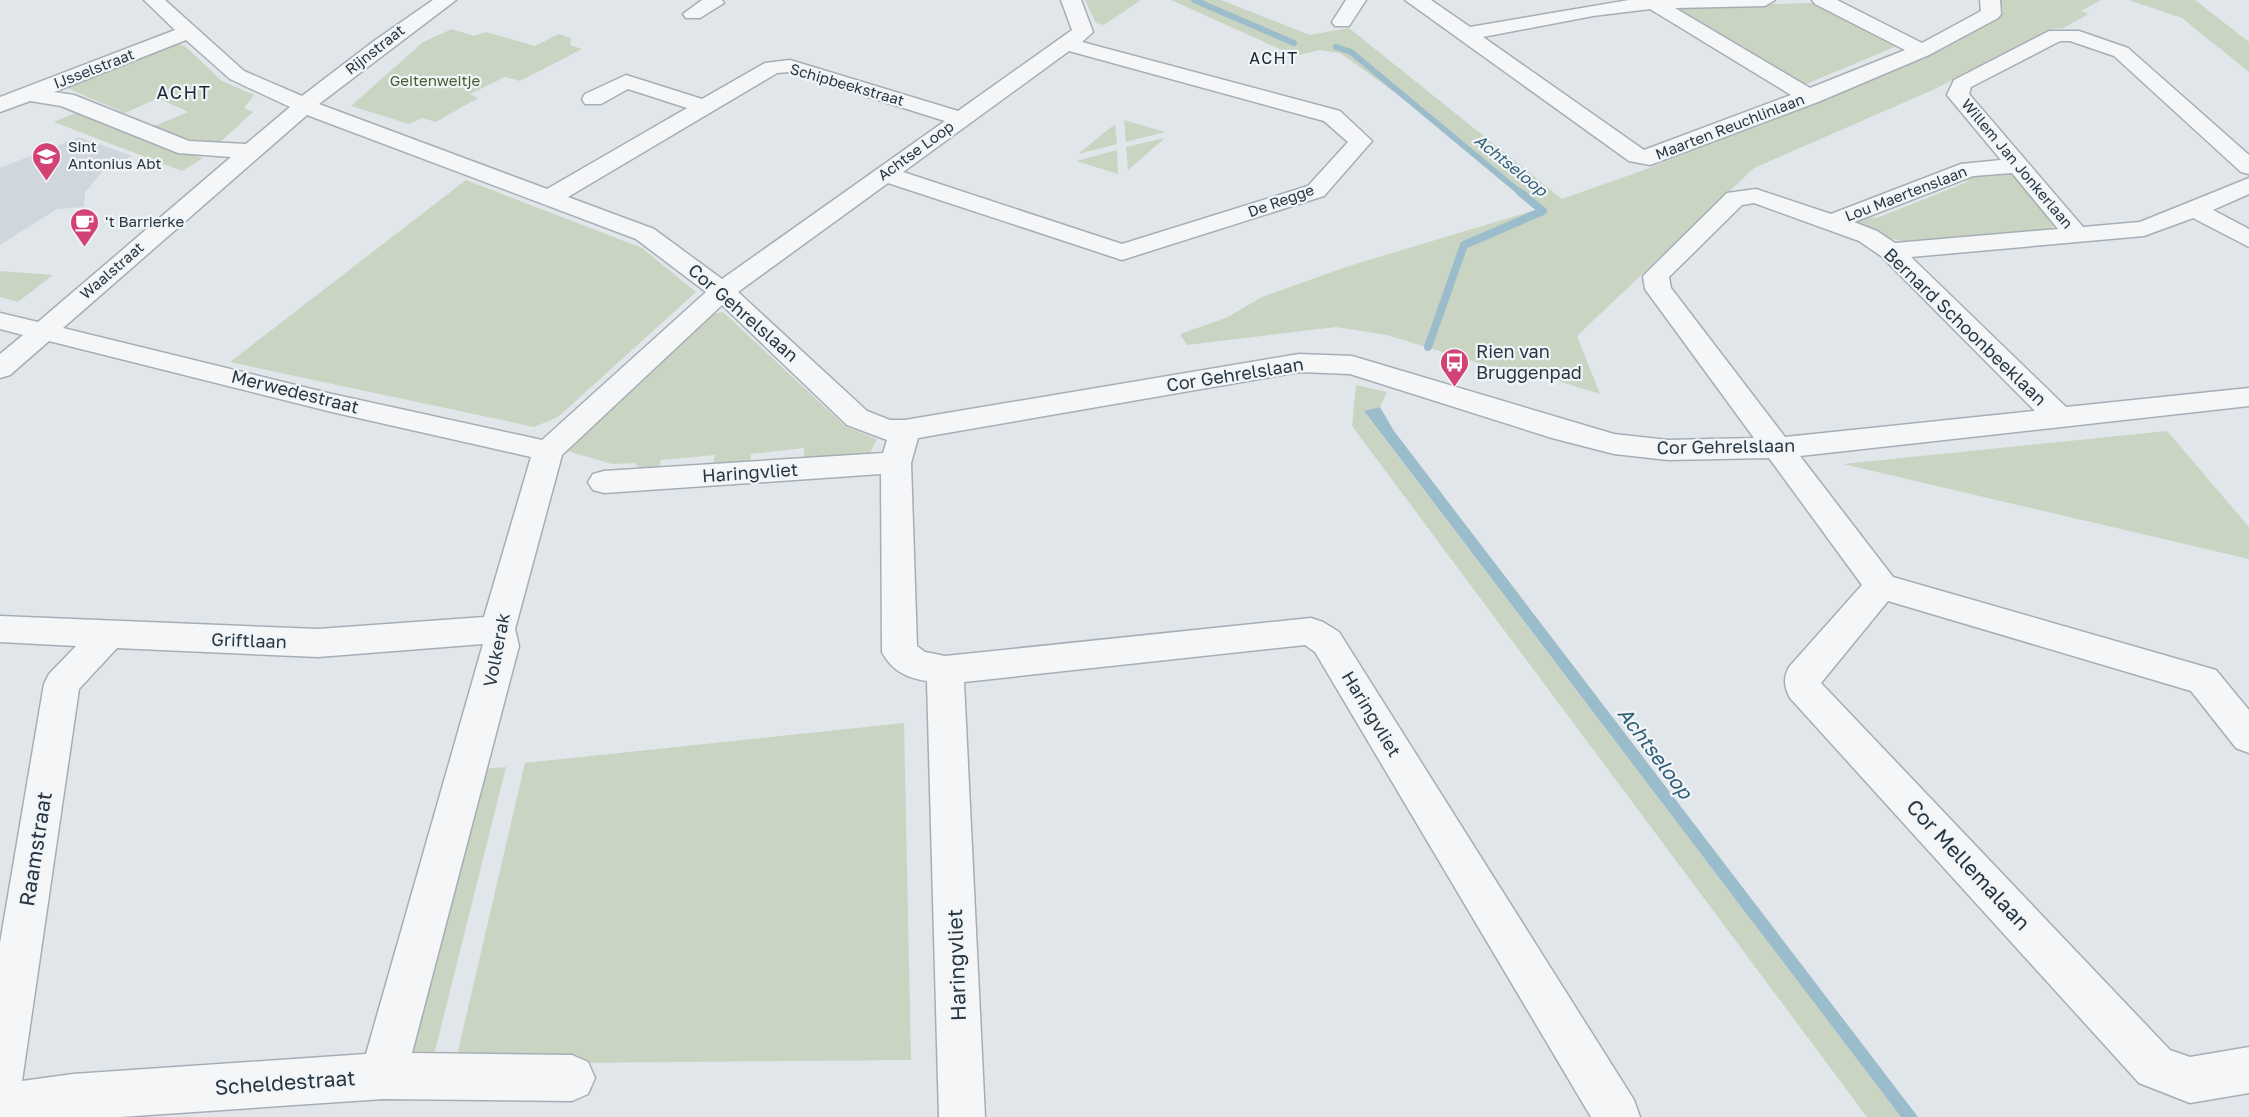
<svg xmlns="http://www.w3.org/2000/svg" width="2249" height="1117" font-family="'Golos Text',sans-serif">
  <rect width="100%" height="100%" fill="#e1e6ea"/>
  <path fill="#cfd6dc" d="M 79,137 L 132,156 L 102,172 L 85,192 L 84,207 L 57,209 L 0,245 L 0,168 Z"/>
  <path fill="#cad4c2" d="M 1085,0 L 1141,0 L 1104,25 L 1096,23 Z
    M 1171,0 L 1221,0 L 1310,35 L 1349,28 L 1562,199 L 1644,170 L 1925,58 L 2002,13 L 1999,0 L 2101,0 L 2081,11 L 2089,14 L 2063,28 L 2050,29 L 1935,89 L 1754,168 L 1577,336 L 1600,394 L 1517,368 L 1488,366 L 1387,335 L 1336,327 L 1187,345 L 1180,334 L 1226,318 L 1262,297 L 1346,267 L 1538,209 L 1411,104 L 1340,53 L 1320,50 L 1295,56 Z
    M 2129,0 L 2195,0 L 2249,42 L 2249,72 L 2182,18 Z
    M 1811,3 L 1897,46 L 1804,85 L 1666,7 Z
    M 452,29 L 474,36 L 486,32 L 535,46 L 559,34 L 571,38 L 570,45 L 582,49 L 520,81 L 505,77 L 470,94 L 478,98 L 436,122 L 422,118 L 409,124 L 351,106 L 423,42 Z
    M 179,44 L 185,46 L 222,81 L 254,95 L 244,108 L 253,112 L 217,145 L 195,145 L 152,127 L 188,112 L 158,98 L 125,113 L 67,88 Z
    M 75,113 L 158,146 L 203,158 L 182,171 L 54,122 Z
    M 1124,120 L 1165,132 L 1126,142 Z
    M 1115,124 L 1117,144 L 1078,154 Z
    M 1165,138 L 1128,170 L 1126,147 Z
    M 1117,150 L 1118,174 L 1076,161 Z
    M 2007,172 L 2018,178 L 2056,220 L 2052,228 L 1921,244 L 1886,238 L 1857,227 L 1854,222 L 1863,217 L 1877,218 L 1967,182 L 1969,176 Z
    M 466,180 L 642,248 L 696,292 L 558,417 L 534,427 L 230,362 Z
    M 0,271 L 53,275 L 18,302 L 0,297 Z
    M 723,312 L 846,427 L 877,439 L 868,457 L 804,463 L 804,448 L 751,454 L 750,468 L 712,471 L 715,455 L 661,460 L 658,475 L 645,477 L 635,463 L 612,464 L 568,451 L 565,447 L 704,316 Z
    M 1356,385 L 1387,392 L 1380,407 L 1364,411 L 1371,421 L 1901,1117 L 1867,1117 L 1352,426 Z
    M 2167,431 L 2249,527 L 2249,559 L 1843,464 Z
    M 904,723 L 911,1060 L 455,1064 L 525,763 Z
    M 506,767 L 431,1067 L 410,1063 L 407,1046 L 482,769 Z"/>
  <path fill="#9bbccb" d="M 1380,407 L 1394,431 L 1918,1117 L 1901,1117 L 1364,411 Z"/>
  <g fill="none" stroke-linecap="round" stroke-linejoin="round">
    <path stroke="#9bbccb" stroke-width="6" d="M 1194,0 L 1294,43
      M 1336,47 L 1351,52 L 1522,194"/>
    <path stroke="#9bbccb" stroke-width="8" d="M 1428,347 L 1464,245 L 1543,211 L 1520,192"/>
    <defs>
      <path id="minor" d="M 144,0 L 165,0 L 244,71 L 302,96 L 374,41 L 433,0 L 456,0 L 319,104 L 547,189 L 687,108 L 628,89 L 601,104 L 585,104 L 582,99 L 585,94 L 626,75 L 702,99 L 765,63 L 790,60 L 958,111 L 1072,30 L 1061,0 L 1081,0 L 1093,32 L 1082,42 L 1340,111 L 1372,141 L 1324,196 L 1122,260 L 888,183 L 738,292 L 867,411 L 890,420 L 905,420 L 1299,354 L 1352,356 L 1614,434 L 1668,440 L 1754,438 L 1645,289 L 1643,276 L 1727,193 L 1756,189 L 1831,214 L 1961,164 L 2001,160 L 1947,95 L 1954,80 L 2049,31 L 2079,31 L 2128,48 L 2249,155 L 2249,174 L 2241,172 L 2114,56 L 2070,41 L 2060,41 L 1971,87 L 1969,94 L 2083,227 L 2140,222 L 2249,178 L 2249,194 L 2213,210 L 2249,229 L 2249,247 L 2193,218 L 2144,236 L 1911,257 L 2066,407 L 2249,388 L 2249,406 L 1800,456 L 1893,577 L 2216,670 L 2249,710 L 2249,753 L 2236,748 L 2191,691 L 1888,601 L 1821,683 L 2170,1050 L 2190,1057 L 2249,1047 L 2249,1093 L 2190,1103 L 2139,1083 L 1790,698 C 1784,686 1783,679 1789,667 L 1862,585 L 1769,458 L 1668,460 L 1614,454 L 1552,438 L 1350,374 L 1299,372 L 918,438 L 911,463 L 917,646 L 925,652 L 945,656 L 1311,618 L 1323,622 L 1339,632 L 1634,1100 L 1640,1117 L 1591,1117 L 1315,652 L 1305,645 L 964,682 L 985,1117 L 939,1117 L 927,681 C 907,678 892,671 882,652 L 881,474 L 604,493 L 593,490 L 588,482 L 593,474 L 604,471 L 883,453 L 887,440 L 847,425 L 722,305 L 562,455 L 515,629 L 519,646 L 412,1053 L 572,1055 L 588,1062 L 595,1078 L 588,1094 L 572,1101 L 383,1099 L 120,1117 L 0,1117 L 0,943 L 44,684 L 49,674 L 76,646 L 0,642 L 0,616 L 318,629 L 484,617 L 531,457 L 332,412 L 49,341 L 10,375 L 0,378 L 0,354 L 23,335 L 0,329 L 0,313 L 38,322 L 231,157 L 178,153 L 61,106 L 30,101 L 0,112 L 0,97 L 175,30 ZM 186,40 L 230,79 L 290,107 L 246,144 L 189,141 L 74,95 L 54,92 ZM 1069,51 L 1324,121 L 1348,142 L 1308,186 L 1122,244 L 903,172 ZM 789,72 L 945,121 L 722,279 L 654,229 L 568,197 L 777,73 ZM 307,115 L 636,239 L 706,292 L 542,440 L 332,394 L 63,328 ZM 2012,173 L 2058,229 L 1895,243 L 1877,231 L 1854,222 L 1973,176 ZM 1754,203 L 1859,241 L 1881,256 L 2035,411 L 1785,437 L 1671,288 L 1669,277 L 1742,205 ZM 483,644 L 366,1054 L 73,1074 L 22,1081 L 79,689 L 117,648 L 318,657 Z
        M 702,0 L 722,0 L 724,3 L 700,18 L 686,18 L 683,14 Z
        M 1346,0 L 1366,0 L 1349,26 L 1335,26 L 1332,22 Z
        M 1405,0 L 1431,0 L 1470,27 L 1629,0 L 1775,0 L 1765,6 L 1675,8 L 1810,88 L 1905,50 L 1815,4 L 1812,0 L 1837,0 L 1922,43 L 1981,11 L 1980,0 L 2000,0 L 2001,14 L 1998,18 L 1929,55 L 1818,102 L 1650,165 L 1629,161 ZM 1650,9 L 1791,95 L 1644,150 L 1483,37 L 1593,16 Z"/>
    </defs>
    <use href="#minor" stroke="#a6aeb5" stroke-width="3"/>
    <use href="#minor" fill="#f4f6f8" fill-rule="evenodd"/>
  </g>
  <defs>
    <symbol id="school-pin" viewBox="-11 -11 22 30"><path d="M0 17L-7.5 6A9.5 9.5 0 1 1 7.5 6Z" fill="#d34275" stroke="#f1f5f7"/><path d="M0-5L7-2L0 1L-7-2ZM-4 1L0 2.5L4 1V4Q0 6-4 4Z" fill="#fff"/></symbol>
    <symbol id="cafe-pin" viewBox="-11 -11 22 30"><path d="M0 17L-7.5 6A9.5 9.5 0 1 1 7.5 6Z" fill="#d34275" stroke="#f1f5f7"/><path d="M-5.5-4.5H6V0H3Q3 3.5 0 3.5H-2.5Q-5.5 3.5-5.5 0ZM3-3.2v2h1.7v-2ZM-6 4.5H4V6H-6Z" fill="#fff"/></symbol>
    <symbol id="bus-pin" viewBox="-11 -11 22 30"><path d="M0 17L-7.5 6A9.5 9.5 0 1 1 7.5 6Z" fill="#d34275" stroke="#f1f5f7"/><path d="M-5-6H5V4H4V6H2V4H-2V6H-4V4H-5ZM-3.5-4V0h7V-4ZM-3.5 1.2v1.5H-2V1.2ZM2 1.2v1.5H3.5V1.2Z" fill="#fff"/></symbol>
  </defs>
  <g fill-rule="evenodd">
    <use href="#school-pin" x="30" y="140" width="33" height="45"/>
    <use href="#cafe-pin" x="68" y="206" width="33" height="45"/>
    <use href="#bus-pin" x="1438" y="346" width="33" height="45"/>
  </g>
  <g text-anchor="middle" stroke-width="4.5" stroke-linejoin="round" paint-order="stroke">
    <g font-size="15" fill="#283743" stroke="#f1f5f7">
      <text transform="translate(375 50) rotate(-38)" y="5">Rijnstraat</text>
      <text transform="translate(94 69) rotate(-21)" y="5">IJsselstraat</text>
      <text transform="translate(847 85) rotate(16)" y="5">Schipbeekstraat</text>
      <text transform="translate(1730 127) rotate(-21)" y="5">Maarten Reuchlinlaan</text>
      <text transform="translate(916 151) rotate(-36)" y="5">Achtse Loop</text>
      <text transform="translate(2017 164) rotate(50)" y="5">Willem Jan Jonkerlaan</text>
      <text transform="translate(1906 194) rotate(-21)" y="5">Lou Maertenslaan</text>
      <text transform="translate(1281 201) rotate(-20)" y="5">De Regge</text>
      <text transform="translate(112 271) rotate(-41)" y="5">Waalstraat</text>
    </g>
    <g font-size="15" fill="#465f35" stroke="#f1f5f7">
      <text x="435" y="86">Geitenweitje</text>
    </g>
    <g font-size="15" fill="#283743" stroke="#f1f5f7" text-anchor="start">
      <text x="68" y="152">Sint<tspan x="68" dy="17">Antonius Abt</tspan></text>
      <text x="105" y="227">'t Barrierke</text>
    </g>
    <g font-size="16" letter-spacing="1.5" fill="#1b2833" stroke="#f1f5f7">
      <text x="1274" y="64">ACHT</text>
    </g>
    <g font-size="16" font-style="italic" fill="#315f78" stroke="#f1f5f7">
      <text transform="translate(1511 165) rotate(39)" y="6">Achtseloop</text>
    </g>
    <g font-size="18" letter-spacing="1.5" fill="#1b2833" stroke="#f1f5f7">
      <text x="184" y="99">ACHT</text>
    </g>
    <g font-size="18" fill="#283743" stroke="#f1f5f7">
      <text transform="translate(743 313) rotate(41)" y="6">Cor Gehrelslaan</text>
      <text transform="translate(1965 327) rotate(44)" y="6">Bernard Schoonbeeklaan</text>
      <text transform="translate(1235 375) rotate(-9)" y="6">Cor Gehrelslaan</text>
      <text transform="translate(295 392) rotate(14)" y="6">Merwedestraat</text>
      <text transform="translate(1726 447) rotate(-1)" y="6">Cor Gehrelslaan</text>
      <text transform="translate(750 473) rotate(-4)" y="6">Haringvliet</text>
      <text transform="translate(249 641) rotate(2)" y="6">Griftlaan</text>
      <text transform="translate(497 650) rotate(-79)" y="6">Volkerak</text>
      <text transform="translate(1371 714) rotate(59)" y="6">Haringvliet</text>
    </g>
    <g font-size="18" fill="#283743" stroke="#f1f5f7" text-anchor="start">
      <text x="1476" y="358">Rien van<tspan x="1476" dy="21">Bruggenpad</tspan></text>
    </g>
    <g font-size="20" font-style="italic" fill="#315f78" stroke="#f1f5f7">
      <text transform="translate(1655 753) rotate(53)" y="7">Achtseloop</text>
    </g>
    <g font-size="21" fill="#283743" stroke="#f1f5f7">
      <text transform="translate(36 849) rotate(-81)" y="7">Raamstraat</text>
      <text transform="translate(1968 865) rotate(47)" y="7">Cor Mellemalaan</text>
      <text transform="translate(957 965) rotate(-92)" y="7">Haringvliet</text>
      <text transform="translate(285 1083) rotate(-4)" y="7">Scheldestraat</text>
    </g>
  </g>
</svg>
